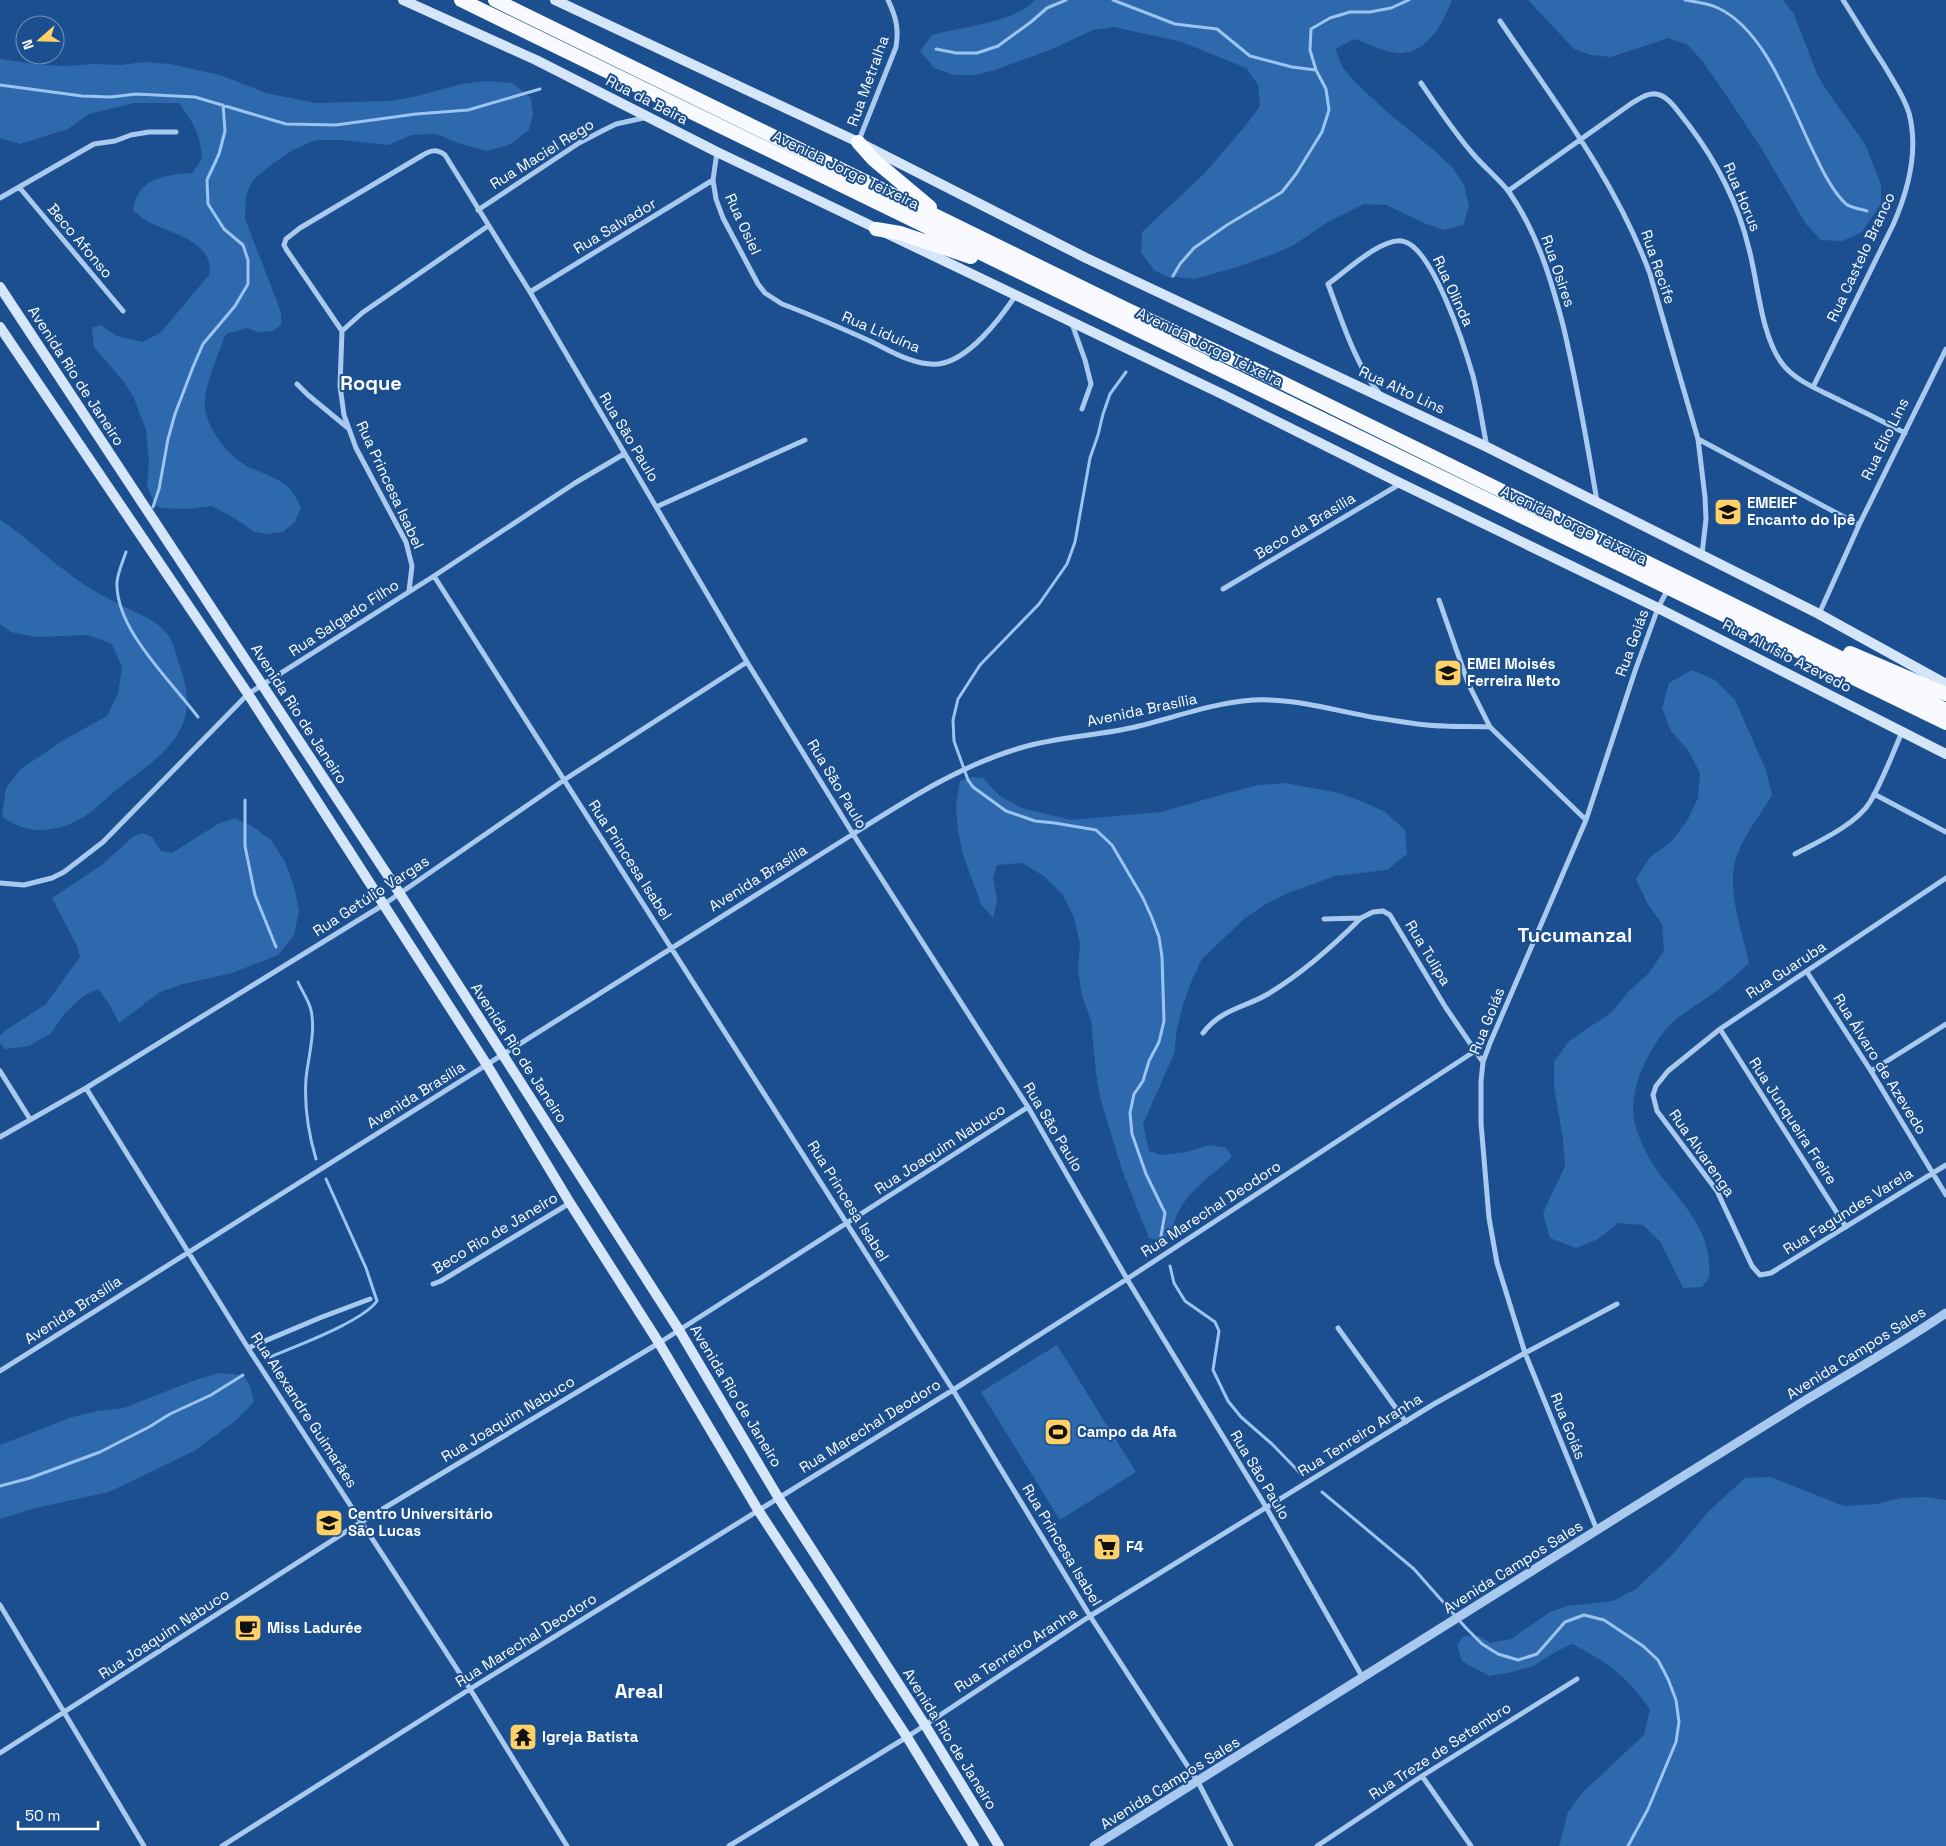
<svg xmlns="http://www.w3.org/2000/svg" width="1946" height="1846" font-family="'Space Grotesk',sans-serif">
  <rect width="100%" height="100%" fill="#1b4f8f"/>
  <path fill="#2e69ad" d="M 1035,0 L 1452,0 C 1443,24 1426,56 1396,53 C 1382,51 1367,43 1354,39 L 1335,49 L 1343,68 L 1356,83 L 1386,111 L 1436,152 L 1452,167 L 1464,185 L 1469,206 L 1463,225 L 1444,230 L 1424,223 L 1386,205 L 1364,204 L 1328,222 L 1294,245 L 1276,253 L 1237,267 L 1195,279 L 1175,277 L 1172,279 L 1154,270 L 1141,252 L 1142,232 L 1205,173 L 1246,125 L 1260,106 L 1258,85 L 1246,68 L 1182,42 L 1114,27 L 1093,30 L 1055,48 L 995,70 L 975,75 L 954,75 L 934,68 L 920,51 L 932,35 C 960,27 1016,22 1035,0 Z
    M 1528,0 L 1783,0 L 1794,14 L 1817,74 L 1827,91 L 1865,144 L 1881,184 L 1881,204 L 1861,233 L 1842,241 L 1821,240 L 1806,224 L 1763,151 L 1728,98 L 1703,62 L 1688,45 L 1669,38 L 1611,57 L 1591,55 L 1574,49 Z
    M 0,59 L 40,65 L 66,66 L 93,64 L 121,65 L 144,62 L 170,64 L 220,75 L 266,93 L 316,103 L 389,101 L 413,97 L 462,84 L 487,81 L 512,83 L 531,98 L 533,114 L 529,130 L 509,145 L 486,151 L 461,144 L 436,134 L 411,135 L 388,145 L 341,140 L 316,140 L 293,150 L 272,164 L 253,180 L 246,195 L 245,219 L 281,312 L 281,325 L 273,331 L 258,332 L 247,328 L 226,334 C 219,352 203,389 205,407 C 206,426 226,453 242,463 C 256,472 273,475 286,485 C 292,490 297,500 301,507 L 295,522 L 283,532 L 265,534 L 255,532 L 234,518 L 212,506 L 188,509 L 162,508 L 155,505 L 147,485 L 149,462 L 146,430 L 134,398 L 124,382 L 94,347 L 92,328 L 100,325 L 117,336 L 143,342 L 161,332 L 209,275 C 216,244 174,234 153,224 C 146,221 139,215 133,211 C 137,178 164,175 192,173 L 202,159 C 200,133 194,124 179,103 L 134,103 L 89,114 L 68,129 L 20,144 L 0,138 Z
    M 0,520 C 23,534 41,553 63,569 C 80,583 101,595 121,605 C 138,614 156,619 168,635 C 174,643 177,657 180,667 C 203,729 165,753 121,786 C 108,796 95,811 80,819 C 55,833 25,835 2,816 L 6,788 L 21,769 L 62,741 L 107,716 L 118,694 L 122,667 L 112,644 L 88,635 L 36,637 L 11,632 L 0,624 Z
    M 1692,670 L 1715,680 L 1735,700 L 1766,770 L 1772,795 C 1760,816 1741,838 1735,862 C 1727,892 1743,933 1749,963 C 1736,975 1723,987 1708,997 C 1694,1007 1677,1016 1666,1029 C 1647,1053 1627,1092 1635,1124 C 1639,1139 1647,1156 1656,1169 C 1677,1198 1707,1224 1709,1263 C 1709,1267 1710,1273 1709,1277 C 1707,1281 1704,1284 1702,1287 L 1683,1288 L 1661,1243 L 1643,1225 L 1618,1223 L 1598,1239 L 1576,1248 L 1550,1238 L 1543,1213 L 1565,1166 L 1563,1139 L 1554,1087 L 1554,1062 L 1569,1041 L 1612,1012 L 1628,992 L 1648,974 L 1664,951 L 1662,924 L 1647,903 L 1636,879 L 1650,857 L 1671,842 L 1687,821 L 1698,798 L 1700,773 L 1688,750 L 1671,731 L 1662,708 L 1669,683 Z
    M 972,777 L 983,778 L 1000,796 L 1022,808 L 1071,820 L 1161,812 L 1235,791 L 1259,785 L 1285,783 L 1339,793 L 1363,802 L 1385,812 L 1405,830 L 1407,854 L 1387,870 L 1335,876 L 1288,893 L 1266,904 L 1245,918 L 1202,959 L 1191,982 L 1183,1005 L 1177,1029 L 1174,1054 L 1143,1124 L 1149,1151 L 1161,1155 L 1186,1152 L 1210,1145 L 1226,1148 L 1232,1157 C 1215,1173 1193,1187 1181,1207 C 1173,1219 1175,1229 1163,1241 L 1149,1238 L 1122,1170 L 1100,1097 L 1096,1073 L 1091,1020 L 1082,996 L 1078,970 L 1080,944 L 1074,918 L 1063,895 L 1044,876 L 1022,863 L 997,865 L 993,877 L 997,900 L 993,918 L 981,904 L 963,855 L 958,831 L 956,806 L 960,781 Z
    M 235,818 L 252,826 L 271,840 L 285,862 L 294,887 L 299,911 L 294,935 L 278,955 L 232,973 L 183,984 L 160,992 L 119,1023 L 110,1005 L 98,989 L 83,996 L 65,1013 L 51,1033 L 29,1046 L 5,1049 L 0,1043 L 0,1036 L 3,1032 L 45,1005 L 80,957 L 77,946 L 52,898 L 103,864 L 134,836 L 142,833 L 152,837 L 161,851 L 172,853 L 218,824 Z
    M 1057,1345 L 1136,1472 L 1060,1520 L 981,1392 Z
    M 219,1373 L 243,1375 L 250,1385 L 254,1402 L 235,1421 L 194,1451 L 126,1484 L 108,1492 L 32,1509 L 0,1519 L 0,1445 L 72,1417 L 98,1411 L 124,1408 L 195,1380 Z
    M 1771,1477 L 1844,1506 L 1876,1504 L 1901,1498 L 1926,1497 L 1946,1500 L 1946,1846 L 1559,1846 L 1568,1812 L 1583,1792 L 1644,1735 L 1650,1709 C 1625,1675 1609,1663 1572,1644 L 1557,1651 L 1533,1666 L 1512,1672 L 1489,1676 L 1462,1661 L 1457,1645 L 1463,1636 L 1479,1636 L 1490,1643 L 1511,1639 L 1550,1612 L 1567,1606 L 1613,1601 L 1636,1589 L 1672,1555 L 1708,1512 L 1745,1478 Z"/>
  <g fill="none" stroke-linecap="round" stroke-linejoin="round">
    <path stroke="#9cc4f0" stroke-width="3" d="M 1113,0 L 1175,24 L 1217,29 L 1250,56 L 1292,67 L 1316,70
      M 1685,0 C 1696,2 1708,3 1718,8 C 1768,31 1793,113 1817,159 C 1824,174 1833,192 1846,204 C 1851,208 1861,209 1867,211
      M 936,49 L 956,53 L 977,53 L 998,46 L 1031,22 L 1047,8 L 1066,0
      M 0,85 L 82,96 L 111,97 L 136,94 L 195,97 L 286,124 L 336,125 L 416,114 L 468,110 L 540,89
      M 1173,276 L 1180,264 L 1194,248 L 1227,225 L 1282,192 L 1296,174 L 1322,132 L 1329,110 L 1326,89 L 1316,70 L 1310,50 L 1311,29 L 1330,18 L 1350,12 L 1370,12 L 1391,8 L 1409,0
      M 1126,372 L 1110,394 L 1103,414 L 1098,435 L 1090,458 L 1075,542 L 1067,564 L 1039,604 L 980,665 L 958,699 L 953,720 L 954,741 L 968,780 L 973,787 L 1006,811 L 1035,821 L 1055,823 L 1096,830 L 1112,845 L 1143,898 L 1152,918 L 1159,937 L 1162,957 L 1164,1021 L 1159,1042 L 1149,1061 L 1143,1081 L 1134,1094 L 1130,1113 L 1132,1134 L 1146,1174 L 1165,1213 L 1159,1247
      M 153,507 L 159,489 L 168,439 L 175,414 L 193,367 L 203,344 L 235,306 L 248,284 L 248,260 L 243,245 L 224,229 L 208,204 L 207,180 L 219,154 L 225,131 L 223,105
      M 126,552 C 123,561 118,572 117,582 C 115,629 171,681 198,717
      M 245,800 L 245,846 L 255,895 L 276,947
      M 298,982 C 302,991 309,1001 311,1010 C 316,1032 308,1057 306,1079 C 304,1107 308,1132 316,1159
      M 1170,1266 L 1174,1283 L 1185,1301 L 1215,1322 L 1219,1331 L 1213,1370 L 1228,1401 L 1241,1417 L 1272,1444 L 1303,1476
      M 270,1357 C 296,1346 362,1322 377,1301 L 366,1268 L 326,1179
      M 0,1486 L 30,1478 L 100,1452 L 149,1427 L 170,1414 L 211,1395 L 243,1375
      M 1322,1492 L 1414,1569 L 1466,1628 L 1482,1644 L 1498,1654 L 1518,1660 L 1537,1654 L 1565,1622 L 1584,1615 L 1604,1620 L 1643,1646 L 1658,1660 L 1668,1679 L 1676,1700 L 1679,1722 L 1676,1742 L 1648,1809 L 1628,1846"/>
    <path stroke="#a9c9ee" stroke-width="5" d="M 1500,21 C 1555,102 1616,181 1650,274 L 1698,439 L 1705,497 L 1706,519 L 1702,554
      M 1421,83 C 1438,108 1454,132 1473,154 C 1484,167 1499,179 1509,192 C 1537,232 1551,279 1563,325 C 1577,383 1587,442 1597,501
      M 859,140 L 896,47 C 899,28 896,17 888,0
      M 717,152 L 713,180 L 716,199 L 723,218 L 758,284 L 765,293 L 782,304 C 812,315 841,328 870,341 C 891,351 914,366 938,364 C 968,361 1000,319 1016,295
      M 19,187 L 123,311
      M 1508,191 L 1632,103 C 1638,100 1645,94 1652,94 C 1668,92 1679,114 1688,124 C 1717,162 1738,203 1749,249 C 1758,283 1761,334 1781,362 C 1794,381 1820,390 1841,401 C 1862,411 1884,422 1905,433
      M 0,198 L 94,144 L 115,141 L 131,135 L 149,132 L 176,132
      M 478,210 L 579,143 L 602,131 L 616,124 L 648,117
      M 530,292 L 713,180
      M 1072,324 L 1085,360 L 1091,384 L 1082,409
      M 342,331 L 286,249 L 284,245 L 286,239 L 300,228 L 423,155 C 431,150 437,149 445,155 L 530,292 L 747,662 L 853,834 L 1028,1107 L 1127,1279 L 1266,1507 L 1363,1678
      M 342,331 L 340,386 L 344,415 L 356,448 L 406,542 L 412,566 L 409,591
      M 342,331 L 362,313 L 488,226
      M 297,384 L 308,395 L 348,428
      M 1813,387 L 1893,225 C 1908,191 1919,151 1909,113 C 1904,96 1893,81 1884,65 C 1870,44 1857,22 1843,0
      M 1380,394 C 1356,367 1341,318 1328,284 C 1345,272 1381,238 1402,241 C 1432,245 1465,348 1473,376 C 1479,399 1482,423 1487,447
      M 1698,439 L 1859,525
      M 656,507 L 805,440
      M 434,576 L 953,1390 L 1090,1616 L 1198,1782 L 1231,1846
      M 1223,589 L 1400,484
      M 1439,600 L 1468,683 L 1490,727 L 1586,820
      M 1819,614 L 1859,525 L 1946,349
      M 1874,794 L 1946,832
      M 1795,854 C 1818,842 1857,824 1870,802 C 1883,780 1892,755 1902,732
      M 1946,878 L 1720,1029 L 1668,1071 L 1656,1086 L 1653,1095 L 1657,1111 L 1717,1191 L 1752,1266 L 1760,1275 L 1771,1273 L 1946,1165
      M 0,883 L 24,885 L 52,878 L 64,872 L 103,842 L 248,694 L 434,576 L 575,483 L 624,454
      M 1324,919 L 1361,918 L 1373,912 L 1383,911 L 1390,915 L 1446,1008 L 1483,1062
      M 1807,972 L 1871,1071 L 1946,1195
      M 1720,1029 L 1846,1227
      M 1203,1033 C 1221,1009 1244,1008 1268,994 C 1301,974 1334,945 1361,918
      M 0,1071 L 30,1119
      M 1871,1071 L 1946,1024
      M 86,1088 L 248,1348 L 470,1689 L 567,1846
      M 0,1137 L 86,1088 L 383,905 L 564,780 L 747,662
      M 433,1284 L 441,1281 L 570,1203
      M 1338,1328 L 1406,1422
      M 248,1348 L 322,1317 L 370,1299
      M 0,1371 L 853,834 C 907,800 959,766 1020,748 C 1059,736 1100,736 1139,726 C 1180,716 1227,698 1269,700 C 1305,701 1341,712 1377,718 C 1399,721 1422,726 1444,726 C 1459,727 1474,726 1490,727
      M 1597,1530 L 1525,1353 L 1497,1263 L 1489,1218 L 1481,1123 L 1481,1081 L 1483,1062 L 1490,1043 L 1586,820 L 1635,671 L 1658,608 L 1668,589
      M 0,1605 L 144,1846
      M 0,1753 L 361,1522 L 659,1343 L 1028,1107
      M 1422,1776 L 1471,1846
      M 222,1846 L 470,1689 L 953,1390 L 1127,1279 L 1475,1051
      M 729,1846 L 907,1737 L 1090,1616 L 1434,1404 L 1525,1353 L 1617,1304
      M 1317,1846 L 1422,1776 L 1577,1679"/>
    <path stroke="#a9c9ee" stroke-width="9" d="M 1094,1846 C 1272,1736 1448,1624 1624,1513 C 1684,1475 1744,1438 1804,1401 C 1852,1372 1900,1344 1946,1313"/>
    <path stroke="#d6e6fa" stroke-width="10" d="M 403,0 L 536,60 L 717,152 L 1222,394 L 1400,483 L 1658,608 L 1946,754
      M 555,0 L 858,142 L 1086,258 L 1487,447 L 1819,614 L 1946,684
      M 0,287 L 400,894 L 679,1330 L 778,1497 L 925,1725 L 999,1846
      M 0,327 L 248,694 L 487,1065 L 570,1203 L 659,1343 L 758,1510 L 907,1737 L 974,1846"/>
    <path stroke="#f8faff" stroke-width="14" d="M 461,0 L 1946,723
      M 495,0 L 1128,310 L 1267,375 L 1946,710
      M 858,142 L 874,160 L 930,207
      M 876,229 L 900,233 L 971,257
      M 1850,653 L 1946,694"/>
  </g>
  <defs>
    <symbol id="school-square" viewBox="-11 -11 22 22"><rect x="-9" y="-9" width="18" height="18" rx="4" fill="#ffd166" stroke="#1b4f8f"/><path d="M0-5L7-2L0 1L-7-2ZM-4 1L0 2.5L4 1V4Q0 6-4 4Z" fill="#111"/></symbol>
    <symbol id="stadium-square" viewBox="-11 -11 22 22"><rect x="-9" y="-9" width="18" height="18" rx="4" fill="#ffd166" stroke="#1b4f8f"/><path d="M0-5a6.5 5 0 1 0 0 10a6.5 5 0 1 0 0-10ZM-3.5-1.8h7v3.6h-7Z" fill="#111"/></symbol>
    <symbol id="university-square" viewBox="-11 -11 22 22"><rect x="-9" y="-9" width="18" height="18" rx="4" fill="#ffd166" stroke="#1b4f8f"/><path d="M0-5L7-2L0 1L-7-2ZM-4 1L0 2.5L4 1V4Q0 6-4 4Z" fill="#111"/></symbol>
    <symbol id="supermarket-square" viewBox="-11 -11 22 22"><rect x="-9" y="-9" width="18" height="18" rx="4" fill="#ffd166" stroke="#1b4f8f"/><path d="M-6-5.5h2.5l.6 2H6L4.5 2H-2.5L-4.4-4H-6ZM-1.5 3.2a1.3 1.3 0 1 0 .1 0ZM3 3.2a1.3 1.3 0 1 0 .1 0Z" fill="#111"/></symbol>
    <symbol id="cafe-square" viewBox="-11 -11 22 22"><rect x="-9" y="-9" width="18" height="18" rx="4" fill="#ffd166" stroke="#1b4f8f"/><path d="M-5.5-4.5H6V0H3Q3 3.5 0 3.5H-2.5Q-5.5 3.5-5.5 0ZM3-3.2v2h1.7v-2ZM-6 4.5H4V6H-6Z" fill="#111"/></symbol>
    <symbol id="temple-square" viewBox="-11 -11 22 22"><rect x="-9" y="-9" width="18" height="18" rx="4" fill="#ffd166" stroke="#1b4f8f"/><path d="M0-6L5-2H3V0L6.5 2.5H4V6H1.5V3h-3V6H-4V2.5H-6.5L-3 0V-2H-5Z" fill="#111"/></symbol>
  </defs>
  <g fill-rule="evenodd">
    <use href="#school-square" x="1712" y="496" width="32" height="32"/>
    <use href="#school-square" x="1432" y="657" width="32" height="32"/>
    <use href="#stadium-square" x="1042" y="1416" width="32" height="32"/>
    <use href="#university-square" x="313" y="1507" width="32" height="32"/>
    <use href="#supermarket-square" x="1091" y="1531" width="32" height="32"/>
    <use href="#cafe-square" x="232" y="1612" width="32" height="32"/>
    <use href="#temple-square" x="507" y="1721" width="32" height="32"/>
  </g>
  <g text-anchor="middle" stroke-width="4" stroke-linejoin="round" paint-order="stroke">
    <g font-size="15" fill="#fff" stroke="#1b4f8f">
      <text transform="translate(868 81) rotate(-70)" y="5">Rua Metralha</text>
      <text transform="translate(647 100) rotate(27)" y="5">Rua da Beira</text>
      <text transform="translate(542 154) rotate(-32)" y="5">Rua Maciel Rego</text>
      <text transform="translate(846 170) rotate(26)" y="5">Avenida Jorge Teixeira</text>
      <text transform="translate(1742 197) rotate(67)" y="5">Rua Horus</text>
      <text transform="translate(743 224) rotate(65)" y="5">Rua Osiel</text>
      <text transform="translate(615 226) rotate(-31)" y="5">Rua Salvador</text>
      <text transform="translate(80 241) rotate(50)" y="5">Beco Afonso</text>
      <text transform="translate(1861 257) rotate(-65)" y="5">Rua Castelo Branco</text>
      <text transform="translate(1658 267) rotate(71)" y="5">Rua Recife</text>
      <text transform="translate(1558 271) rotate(71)" y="5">Rua Osires</text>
      <text transform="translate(1453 291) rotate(65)" y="5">Rua Olinda</text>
      <text transform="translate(881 332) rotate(23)" y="5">Rua Liduína</text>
      <text transform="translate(1210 347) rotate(26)" y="5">Avenida Jorge Teixeira</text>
      <text transform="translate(76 376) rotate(57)" y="5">Avenida Rio de Janeiro</text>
      <text transform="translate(1402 390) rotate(25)" y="5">Rua Alto Lins</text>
      <text transform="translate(629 437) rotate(59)" y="5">Rua São Paulo</text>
      <text transform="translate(1885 439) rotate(-64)" y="5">Rua Élio Lins</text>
      <text transform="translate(390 485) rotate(65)" y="5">Rua Princesa Isabel</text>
      <text transform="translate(1574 525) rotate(26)" y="5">Avenida Jorge Teixeira</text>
      <text transform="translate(1305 526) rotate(-31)" y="5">Beco da Brasília</text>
      <text transform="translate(344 618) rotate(-33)" y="5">Rua Salgado Filho</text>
      <text transform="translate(1632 643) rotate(-70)" y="5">Rua Goiás</text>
      <text transform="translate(1787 656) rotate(27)" y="5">Rua Aluísio Azevedo</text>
      <text transform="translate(1142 710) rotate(-12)" y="5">Avenida Brasília</text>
      <text transform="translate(299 714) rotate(57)" y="5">Avenida Rio de Janeiro</text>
      <text transform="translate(837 784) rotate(59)" y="5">Rua São Paulo</text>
      <text transform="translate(630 860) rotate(57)" y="5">Rua Princesa Isabel</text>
      <text transform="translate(758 878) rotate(-32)" y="5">Avenida Brasília</text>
      <text transform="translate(371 896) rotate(-33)" y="5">Rua Getúlio Vargas</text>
      <text transform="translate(1428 953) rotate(59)" y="5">Rua Tulipa</text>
      <text transform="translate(1786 970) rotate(-33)" y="5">Rua Guaruba</text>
      <text transform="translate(1487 1021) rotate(-68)" y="5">Rua Goiás</text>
      <text transform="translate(519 1053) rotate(57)" y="5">Avenida Rio de Janeiro</text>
      <text transform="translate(1880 1064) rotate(58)" y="5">Rua Álvaro de Azevedo</text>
      <text transform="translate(416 1095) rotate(-32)" y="5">Avenida Brasília</text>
      <text transform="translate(1793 1121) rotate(57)" y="5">Rua Junqueira Freire</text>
      <text transform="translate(1053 1127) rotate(59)" y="5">Rua São Paulo</text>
      <text transform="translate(940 1149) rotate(-33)" y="5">Rua Joaquim Nabuco</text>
      <text transform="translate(1702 1153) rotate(55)" y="5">Rua Alvarenga</text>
      <text transform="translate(848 1201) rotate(58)" y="5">Rua Princesa Isabel</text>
      <text transform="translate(1211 1209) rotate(-33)" y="5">Rua Marechal Deodoro</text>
      <text transform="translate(1848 1211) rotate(-32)" y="5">Rua Fagundes Varela</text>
      <text transform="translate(495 1233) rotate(-31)" y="5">Beco Rio de Janeiro</text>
      <text transform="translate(73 1310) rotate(-33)" y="5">Avenida Brasília</text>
      <text transform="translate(1856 1353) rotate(-32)" y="5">Avenida Campos Sales</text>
      <text transform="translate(736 1396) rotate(59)" y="5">Avenida Rio de Janeiro</text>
      <text transform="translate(304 1410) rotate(57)" y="5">Rua Alexandre Guimarães</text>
      <text transform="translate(508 1419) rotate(-31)" y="5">Rua Joaquim Nabuco</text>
      <text transform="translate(870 1426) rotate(-32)" y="5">Rua Marechal Deodoro</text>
      <text transform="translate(1568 1426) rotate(68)" y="5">Rua Goiás</text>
      <text transform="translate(1360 1435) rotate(-32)" y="5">Rua Tenreiro Aranha</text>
      <text transform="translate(1260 1475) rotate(59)" y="5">Rua São Paulo</text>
      <text transform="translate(1062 1545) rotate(59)" y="5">Rua Princesa Isabel</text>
      <text transform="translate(1513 1567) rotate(-32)" y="5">Avenida Campos Sales</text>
      <text transform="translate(164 1634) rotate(-33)" y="5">Rua Joaquim Nabuco</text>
      <text transform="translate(526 1640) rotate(-32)" y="5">Rua Marechal Deodoro</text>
      <text transform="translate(1016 1650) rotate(-33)" y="5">Rua Tenreiro Aranha</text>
      <text transform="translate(950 1739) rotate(58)" y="5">Avenida Rio de Janeiro</text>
      <text transform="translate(1440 1751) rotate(-33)" y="5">Rua Treze de Setembro</text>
      <text transform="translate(1170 1783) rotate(-32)" y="5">Avenida Campos Sales</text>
    </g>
    <g font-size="15" font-weight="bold" fill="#fff" stroke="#1b4f8f" text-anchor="start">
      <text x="1747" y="508">EMEIEF<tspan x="1747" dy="17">Encanto do Ipê</tspan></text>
      <text x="1467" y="669">EMEI Moisés<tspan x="1467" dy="17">Ferreira Neto</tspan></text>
      <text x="1077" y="1437">Campo da Afa</text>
      <text x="348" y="1519">Centro Universitário<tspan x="348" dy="17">São Lucas</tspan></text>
      <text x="1126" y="1552">F4</text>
      <text x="267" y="1633">Miss Ladurée</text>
      <text x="542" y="1742">Igreja Batista</text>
    </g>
    <g font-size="20" font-weight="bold" fill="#fff" stroke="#1b4f8f">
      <text x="371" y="390">Roque</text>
      <text x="1575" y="942">Tucumanzal</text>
      <text x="639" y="1698">Areal</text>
    </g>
  </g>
  <g transform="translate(40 40) rotate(250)"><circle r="24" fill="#1b4f8f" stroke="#7695bc"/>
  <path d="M0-4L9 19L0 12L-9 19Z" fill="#ffd166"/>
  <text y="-8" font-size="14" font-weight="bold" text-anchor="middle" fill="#ffffff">N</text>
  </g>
  <path d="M18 1821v8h80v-8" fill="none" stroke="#ffffff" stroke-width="2.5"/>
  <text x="25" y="1821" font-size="15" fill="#ffffff" stroke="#1b4f8f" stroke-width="4" paint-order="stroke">50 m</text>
</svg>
